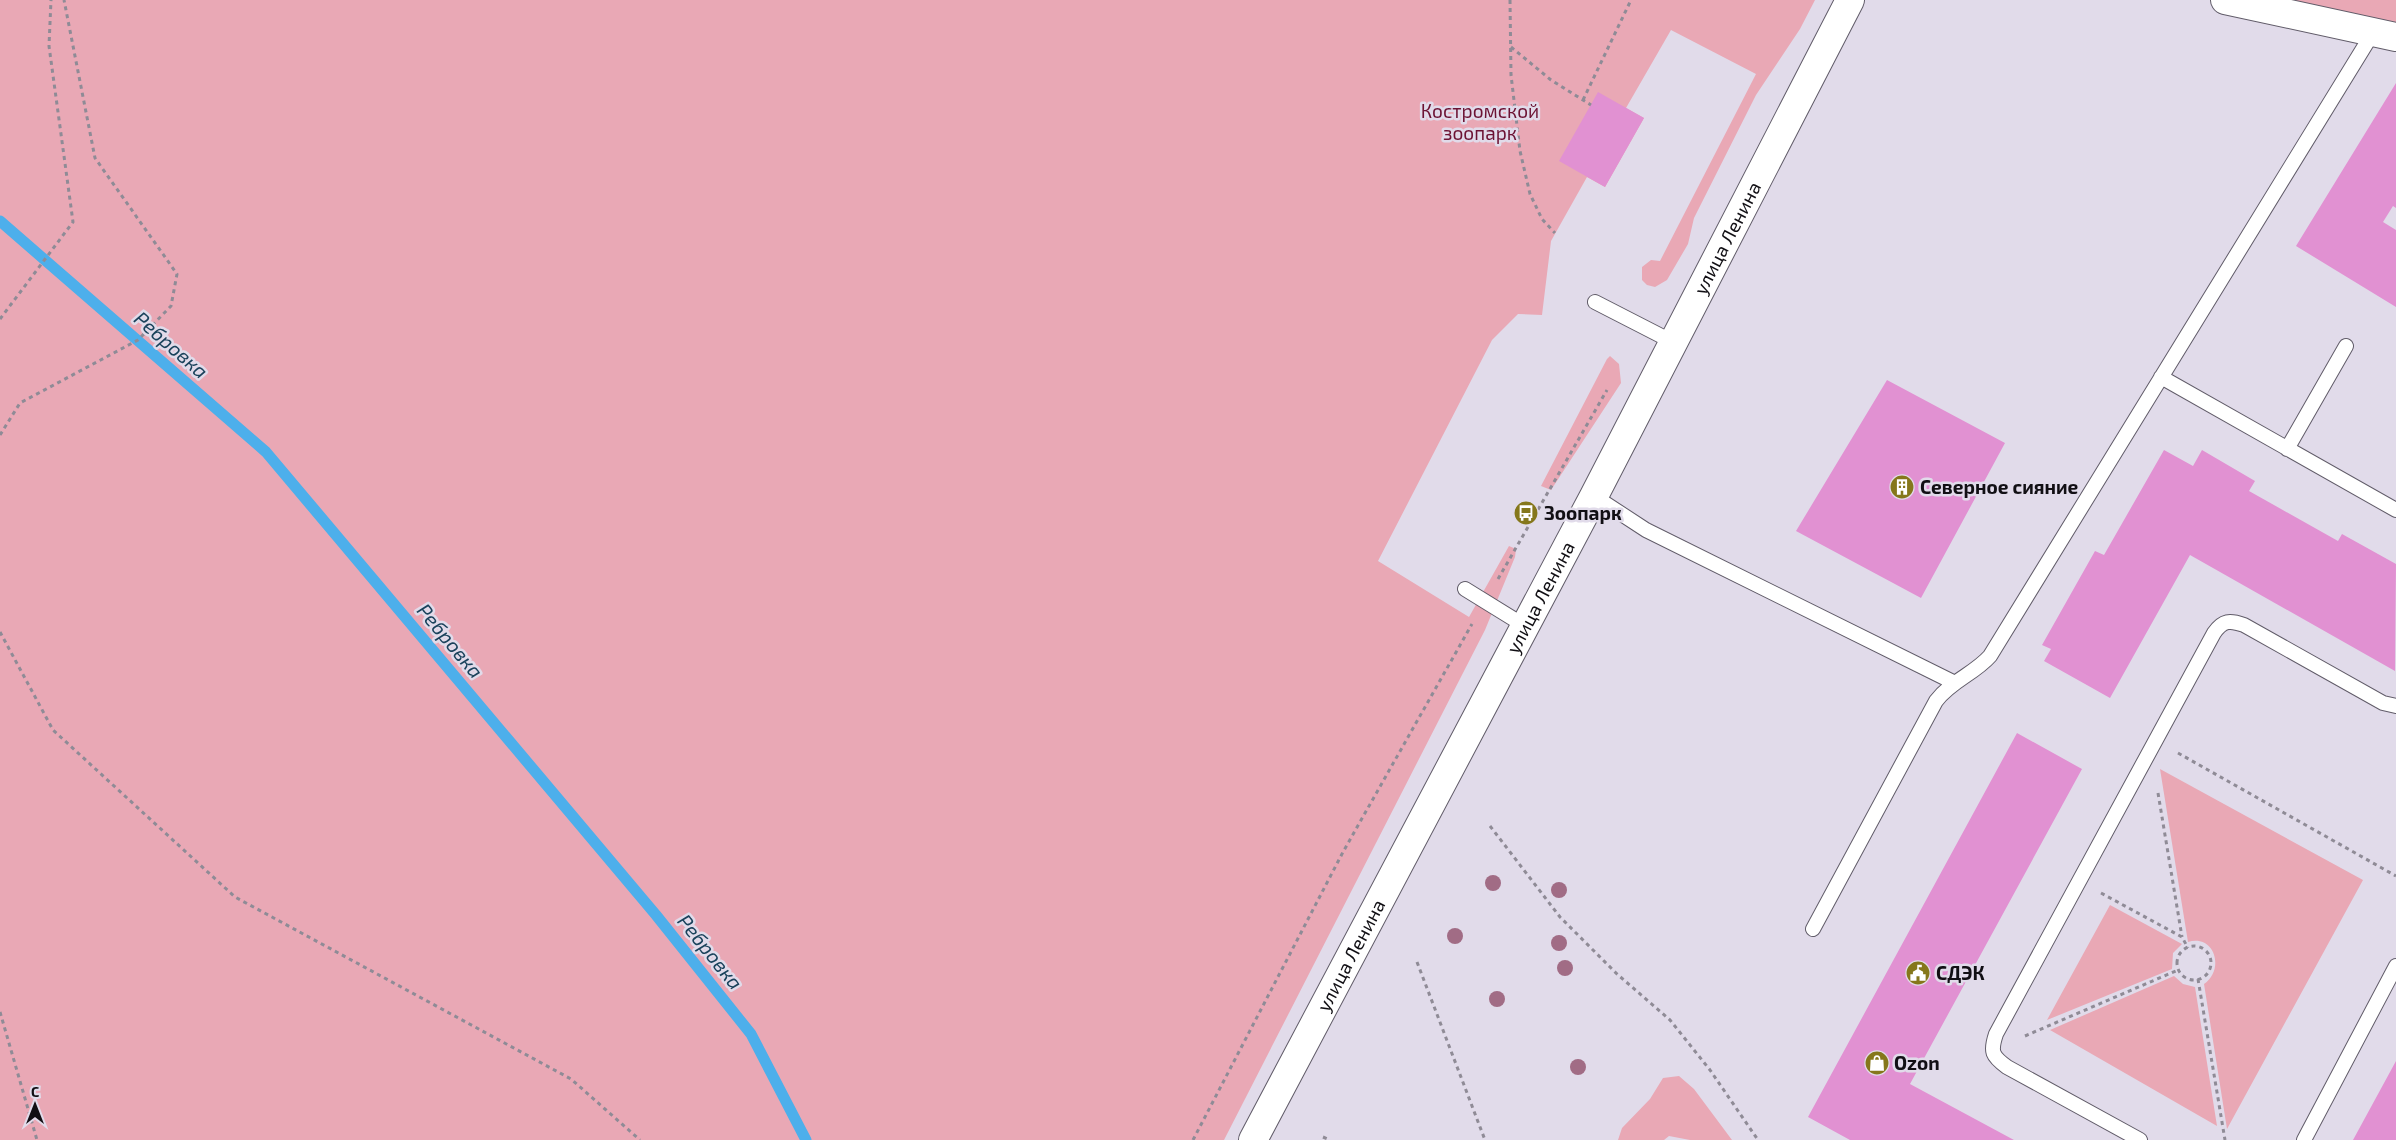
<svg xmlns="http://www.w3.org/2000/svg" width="2396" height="1140" font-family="'Exo 2',sans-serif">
  <rect width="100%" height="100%" fill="#e1dbea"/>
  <path fill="#e9a8b5" d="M 0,0 L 1815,0 L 1800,29 L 1756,95 L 1694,218 L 1688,244 L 1667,280 L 1655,287 L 1647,285 L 1642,280 L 1642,267 L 1651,260 L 1660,261 L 1756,74 L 1671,30 L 1626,108 L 1644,118 L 1605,187 L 1587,177 L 1551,241 L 1542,315 L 1518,314 L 1492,340 L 1378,561 L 1469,617 L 1509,546 L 1516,549 L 1515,557 L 1485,630 L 1224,1140 L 0,1140 Z
    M 2244,0 L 2396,0 L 2396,25 Z
    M 1610,356 L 1619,364 L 1621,383 L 1551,490 L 1541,486 L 1607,359 Z
    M 2160,769 L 2363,880 L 2227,1129 L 2204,984 C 2225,970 2215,934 2188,942 Z
    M 2110,905 L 2182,944 L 2173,953 L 2172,969 L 2047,1020 Z
    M 2174,976 L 2183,984 L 2195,987 L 2217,1126 L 2050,1030 Z
    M 1679,1076 L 1694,1089 L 1732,1140 L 1690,1140 L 1669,1136 L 1664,1140 L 1618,1140 L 1622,1128 L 1650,1099 L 1663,1078 Z"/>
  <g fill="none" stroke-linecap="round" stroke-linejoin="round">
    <path stroke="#4dafeb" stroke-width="11" d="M 0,221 L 266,452 L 656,915 L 751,1034 L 806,1140"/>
  </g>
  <path fill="#e191d2" d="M 2396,83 L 2396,208 L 2393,206 L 2383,222 L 2396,230 L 2396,307 L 2296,246 Z
    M 1598,92 L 1644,118 L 1605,187 L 1559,161 Z
    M 1887,380 L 2005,443 L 1921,598 L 1796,531 Z
    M 2164,450 L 2193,466 L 2202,450 L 2255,481 L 2249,491 L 2338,541 L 2342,534 L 2396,564 L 2395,671 L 2190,555 L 2110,698 L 2044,661 L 2051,649 L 2042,645 L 2095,551 L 2104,555 Z
    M 2017,733 L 2082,769 L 1910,1084 L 2014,1140 L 1850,1140 L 1808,1117 Z
    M 2396,1061 L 2396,1140 L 2353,1140 Z"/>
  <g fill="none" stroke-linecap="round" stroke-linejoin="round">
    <defs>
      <path id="lane" d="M 1595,302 L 1673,342
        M 2161,377 L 2396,510
        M 2287,449 L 2346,346
        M 1594,496 L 1646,530 L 1955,683
        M 1465,589 L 1525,626
        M 1813,929 L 1936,701 C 1951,681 1974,674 1990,656 L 2374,31
        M 2140,1140 L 2007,1067 C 1992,1056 1990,1052 1996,1034 L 2214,633 C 2223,620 2230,620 2244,625 L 2383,703 L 2396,706
        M 2304,1140 L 2396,966"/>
      <path id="street" d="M 2225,0 L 2396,37"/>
      <g id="secondary">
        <path id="s1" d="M 1253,1140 L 1594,496 L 1850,0"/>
      </g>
    </defs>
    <use href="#lane" stroke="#615c69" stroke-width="16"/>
    <use href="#street" stroke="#615c69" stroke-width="30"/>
    <use href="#secondary" stroke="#615c69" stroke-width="30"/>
    <path stroke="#8f8b96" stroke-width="3" stroke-dasharray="4 4" stroke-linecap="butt" d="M 1510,0 L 1511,75 L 1520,151 L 1530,194 L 1542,219 L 1555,233
      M 1511,47 L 1551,80 L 1591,105
      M 1583,100 L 1631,0
      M 0,319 L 73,222 L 49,46 L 51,0
      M 0,435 L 20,403 L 138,340 L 171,306 L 177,274 L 95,158 L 64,0
      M 1498,579 L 1607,390
      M 0,632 L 53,730 L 235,897 L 571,1079 L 640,1140
      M 2178,753 L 2396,876
      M 2158,793 L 2182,937
      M 1490,826 L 1560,917 L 1617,974 L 1670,1020 L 1710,1070 L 1758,1140
      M 2101,893 L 2182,937 L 2188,948
      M2177 963a17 17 0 1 1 34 0a17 17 0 1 1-34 0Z
      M 1417,962 L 1485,1140
      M 2198,979 L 2225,1140
      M 0,1012 L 37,1140
      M 2025,1036 L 2178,970
      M 1323,1137 L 1330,1140
      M 1193,1140 L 1343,852 L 1472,624"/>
    <use href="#lane" stroke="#fff" stroke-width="14"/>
    <use href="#street" stroke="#fff" stroke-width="28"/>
    <use href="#secondary" stroke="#fff" stroke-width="28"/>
  </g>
  <g fill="#a16c85">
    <circle cx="1493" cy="883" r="8"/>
    <circle cx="1559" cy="890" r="8"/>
    <circle cx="1455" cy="936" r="8"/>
    <circle cx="1559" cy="943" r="8"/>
    <circle cx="1565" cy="968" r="8"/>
    <circle cx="1497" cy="999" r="8"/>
    <circle cx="1578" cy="1067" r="8"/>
  </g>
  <defs>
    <symbol id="building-disc" viewBox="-11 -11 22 22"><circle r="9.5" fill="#85771b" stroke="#e1dbea"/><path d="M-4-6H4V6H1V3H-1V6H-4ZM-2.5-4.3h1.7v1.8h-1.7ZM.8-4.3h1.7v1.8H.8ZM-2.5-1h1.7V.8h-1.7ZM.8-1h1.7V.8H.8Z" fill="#fff"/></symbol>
    <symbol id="bus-disc" viewBox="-11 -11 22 22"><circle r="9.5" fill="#85771b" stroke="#e1dbea"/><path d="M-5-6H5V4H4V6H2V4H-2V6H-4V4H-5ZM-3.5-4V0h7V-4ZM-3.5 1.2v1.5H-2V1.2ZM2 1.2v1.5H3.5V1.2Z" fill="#fff"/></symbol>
    <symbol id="civic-disc" viewBox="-11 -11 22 22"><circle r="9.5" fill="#85771b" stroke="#e1dbea"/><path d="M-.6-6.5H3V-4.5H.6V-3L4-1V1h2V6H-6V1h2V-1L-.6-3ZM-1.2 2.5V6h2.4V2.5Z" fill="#fff"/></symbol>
    <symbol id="shop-disc" viewBox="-11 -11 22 22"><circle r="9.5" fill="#85771b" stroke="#e1dbea"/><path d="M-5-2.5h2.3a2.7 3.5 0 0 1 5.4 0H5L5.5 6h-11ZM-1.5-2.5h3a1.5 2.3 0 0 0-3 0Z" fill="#fff"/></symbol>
  </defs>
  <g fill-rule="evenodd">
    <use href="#building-disc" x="1888" y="473" width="28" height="28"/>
    <use href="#bus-disc" x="1512" y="499" width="28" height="28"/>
    <use href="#civic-disc" x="1904" y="959" width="28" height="28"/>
    <use href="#shop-disc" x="1863" y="1049" width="28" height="28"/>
  </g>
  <g text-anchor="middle" stroke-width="5" stroke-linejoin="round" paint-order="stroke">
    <g font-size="19" fill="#6c1233" stroke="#e1dbea">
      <text x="1480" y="118">Костромской<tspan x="1480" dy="22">зоопарк</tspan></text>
    </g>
    <g font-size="19" fill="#110f14" stroke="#e1dbea">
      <text dy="7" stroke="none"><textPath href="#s1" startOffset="1019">улица Ленина</textPath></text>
      <text dy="7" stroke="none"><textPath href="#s1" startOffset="614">улица Ленина</textPath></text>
      <text dy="7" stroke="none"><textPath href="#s1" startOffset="209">улица Ленина</textPath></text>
    </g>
    <g font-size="19" font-weight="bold" fill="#110f14" stroke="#e1dbea" text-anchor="start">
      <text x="1920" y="494">Северное сияние</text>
      <text x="1544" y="520">Зоопарк</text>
      <text x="1936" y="980">СДЭК</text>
      <text x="1894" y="1070">Ozon</text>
    </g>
    <g font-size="20" font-style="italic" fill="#1a425b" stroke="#e1dbea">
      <text transform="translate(171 345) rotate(41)" y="7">Ребровка</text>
      <text transform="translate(450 641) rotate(50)" y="7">Ребровка</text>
      <text transform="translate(710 952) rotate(51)" y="7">Ребровка</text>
    </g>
  </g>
  <g transform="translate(35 1105)" stroke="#e1dbea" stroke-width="4" paint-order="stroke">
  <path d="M0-4L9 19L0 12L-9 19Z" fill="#110f14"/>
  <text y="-8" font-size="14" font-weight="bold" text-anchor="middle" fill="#110f14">С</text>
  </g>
</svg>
